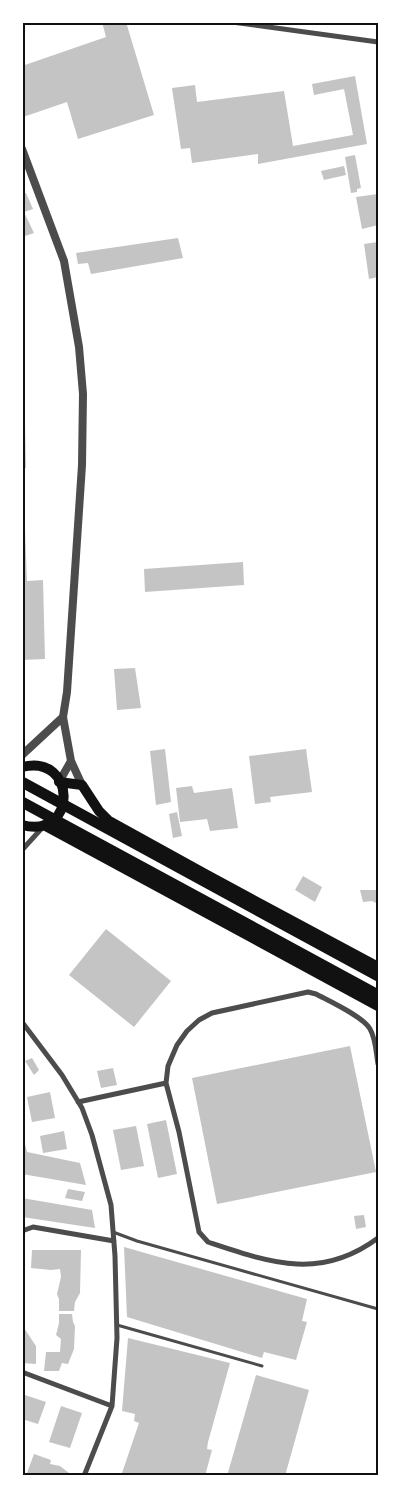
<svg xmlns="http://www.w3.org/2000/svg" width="401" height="1498" font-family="'Noto Sans',sans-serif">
  <rect width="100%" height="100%" fill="#fff"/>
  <path fill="#c4c4c4" d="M 102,22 L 126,22 L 154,115 L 78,139 L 67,102 L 23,117 L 22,66 L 106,37 Z
    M 355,76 L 367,144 L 258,164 L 258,154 L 192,163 L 190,148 L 181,149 L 172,88 L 195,85 L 197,102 L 284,91 L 293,146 L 353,135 L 344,89 L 314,95 L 312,84 Z
    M 355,155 L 361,188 L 357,189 L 357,192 L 351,193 L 345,157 Z
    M 344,166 L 346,175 L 324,180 L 321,171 Z
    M 26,193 L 33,209 L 24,212 L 34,233 L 22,237 L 22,194 Z
    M 378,194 L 378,225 L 362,229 L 356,197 Z
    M 178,238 L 183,258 L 91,274 L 88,263 L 78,264 L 76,253 Z
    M 378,242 L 378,277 L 369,279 L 364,244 Z
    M 22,383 L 24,383 L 26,468 L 22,468 Z
    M 22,530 L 25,530 L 27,581 L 43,580 L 45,659 L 22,660 Z
    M 243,562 L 244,585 L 145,592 L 144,569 Z
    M 135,668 L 141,708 L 117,710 L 114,669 Z
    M 165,749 L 171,802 L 156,805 L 150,751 Z
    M 306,749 L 312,792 L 270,797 L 271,802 L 255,804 L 249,756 Z
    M 192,786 L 194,793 L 232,788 L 238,828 L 210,831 L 207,819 L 180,822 L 176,788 Z
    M 177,812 L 182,836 L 173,838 L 169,814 Z
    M 303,876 L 322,887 L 315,902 L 295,890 Z
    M 360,890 L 378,890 L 378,904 L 372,901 L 363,902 Z
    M 106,929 L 171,981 L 134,1027 L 69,975 Z
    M 350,1046 L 376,1172 L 217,1204 L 192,1078 Z
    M 32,1058 L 39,1070 L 34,1075 L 25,1061 Z
    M 113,1068 L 117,1085 L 101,1088 L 97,1071 Z
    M 50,1092 L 55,1118 L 32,1122 L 27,1097 Z
    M 166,1120 L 177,1174 L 158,1178 L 147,1124 Z
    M 136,1126 L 144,1166 L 121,1170 L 113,1130 Z
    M 64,1131 L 67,1149 L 43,1153 L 40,1136 Z
    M 23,1136 L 27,1152 L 80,1163 L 86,1185 L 22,1174 Z
    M 68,1189 L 85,1192 L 82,1201 L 65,1198 Z
    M 22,1198 L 92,1210 L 95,1228 L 22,1217 Z
    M 364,1215 L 366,1227 L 356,1229 L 354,1216 Z
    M 124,1247 L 307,1299 L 302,1321 L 307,1322 L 296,1360 L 264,1352 L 262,1358 L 127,1317 Z
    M 32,1250 L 81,1250 L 80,1293 L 75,1302 L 74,1311 L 59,1311 L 59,1299 L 57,1294 L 61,1277 L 60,1269 L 51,1270 L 31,1268 Z
    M 59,1314 L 72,1314 L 73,1322 L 75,1326 L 74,1349 L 68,1364 L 62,1363 L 59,1371 L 44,1371 L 46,1352 L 60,1352 L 61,1339 L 56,1335 L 59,1323 Z
    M 22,1325 L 36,1346 L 36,1364 L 22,1363 Z
    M 128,1338 L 230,1363 L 208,1442 L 207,1449 L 212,1450 L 205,1476 L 121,1476 L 139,1423 L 134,1421 L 135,1414 L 122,1411 Z
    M 256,1375 L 309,1390 L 285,1476 L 227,1476 Z
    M 22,1394 L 46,1402 L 38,1424 L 22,1419 Z
    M 61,1406 L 82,1413 L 70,1448 L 49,1442 Z
    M 34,1454 L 51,1460 L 50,1464 L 60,1466 L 69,1473 L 68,1476 L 33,1476 L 27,1473 Z"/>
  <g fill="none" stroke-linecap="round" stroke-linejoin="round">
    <path stroke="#4c4c4c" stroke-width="3" d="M 113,1232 L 137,1241 L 378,1309
      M 117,1325 L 262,1366"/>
    <path stroke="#4c4c4c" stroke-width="5" d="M 232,22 L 378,42
      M 22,850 L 42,828
      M 22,1022 L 62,1075 L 82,1108 L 92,1135 L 111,1205 L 115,1256 L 117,1338 L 112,1406 L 84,1476
      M 378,1064 C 376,1053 376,1039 370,1029 C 364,1017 329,1001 316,994 L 308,992 L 212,1013 L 199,1020 L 187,1031 L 177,1045 L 168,1066 L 166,1083 L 179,1132 L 199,1232 L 208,1242 C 271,1263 320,1281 378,1238
      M 78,1102 L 166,1083
      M 22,1231 L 33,1227 L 114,1241
      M 22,1372 L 112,1406"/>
    <path stroke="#4c4c4c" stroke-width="8" d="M 22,149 L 64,261 L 79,347 L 83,394 L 82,465 L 67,692 L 63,717 L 71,761 L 82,785
      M 22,755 L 63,717
      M 59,782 L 71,761"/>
    <path stroke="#111" stroke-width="10" d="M 22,767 C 77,753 78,840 22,825
      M 59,782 L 82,785 L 99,811 L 109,821 L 205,874 L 378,967
      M 44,825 L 378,1006"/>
    <path stroke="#111" stroke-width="11" d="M 22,782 L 378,976
      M 22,802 L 378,995"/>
  </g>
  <rect width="401" height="1498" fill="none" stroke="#ffffff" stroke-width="48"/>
  <rect x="24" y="24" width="353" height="1450" fill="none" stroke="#111" stroke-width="2"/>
</svg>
